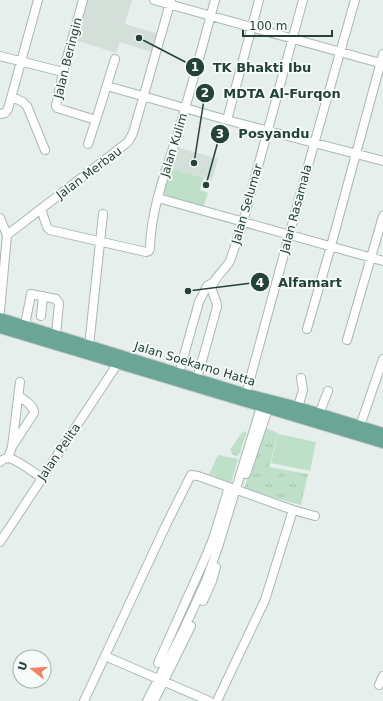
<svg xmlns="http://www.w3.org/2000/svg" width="383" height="701" font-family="'DejaVu Sans',sans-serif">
  <defs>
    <pattern id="grass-tufts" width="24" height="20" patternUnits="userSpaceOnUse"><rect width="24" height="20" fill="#bfe0c8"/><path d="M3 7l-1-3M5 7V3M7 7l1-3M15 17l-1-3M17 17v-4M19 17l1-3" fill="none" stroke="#a4c1ad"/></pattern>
  </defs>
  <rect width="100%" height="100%" fill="#e6efeb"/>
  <path fill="#d4dfda" d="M 86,0 L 132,0 L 125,24 L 159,34 L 154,53 L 120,42 L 116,53 L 75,40 Z
    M 177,147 L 218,159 L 212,180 L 170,168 Z"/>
  <path fill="url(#grass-tufts)" d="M 263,427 L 278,433 L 269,467 L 308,474 L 301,505 L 244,490 Z
    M 244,431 L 247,433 L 242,445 L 240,453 L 237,456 L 233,455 L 230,450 L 240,435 Z"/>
  <path fill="#bfe0c8" d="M 170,168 L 204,178 L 200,190 L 208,193 L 203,208 L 161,197 Z
    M 278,434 L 316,442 L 310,471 L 271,463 Z
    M 218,455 L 238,459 L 231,483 L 209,474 Z"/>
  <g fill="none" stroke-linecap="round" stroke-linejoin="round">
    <defs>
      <path id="minor" d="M 83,0 L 63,72 L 56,106 L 57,108 L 96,120 L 115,59
        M 154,0 L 383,64
        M 259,0 L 227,120 L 383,161
        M 0,56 L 63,72
        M 107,86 L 227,120
        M 12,97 L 23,102 L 27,106 L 45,150
        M 0,114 L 5,113 L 8,109 L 38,0
        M 88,144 L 96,120
        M 158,198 L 383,261
        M 41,209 L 47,227 L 50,230 L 146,252 L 149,251 L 150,248 C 151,208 166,171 178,133 C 191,89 203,44 215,0
        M 0,218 L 7,235 L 0,311
        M 7,235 L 128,142 L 133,133 L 171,0
        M 41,316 L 43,296
        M 25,325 L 31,294 L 56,299 L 59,303 L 56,335
        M 307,329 L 331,246 L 383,54
        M 347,340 L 383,216
        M 89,346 L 103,214
        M 179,373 L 199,302 L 207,286 L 214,282
        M 197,379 L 217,307 C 217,299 212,295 212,288 C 213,278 225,270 230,261 L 243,222 L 303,0
        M 246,394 L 314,144 L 355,0
        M 298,407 L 303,390 L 301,378
        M 319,414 L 328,391
        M 360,426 L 383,359
        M 13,445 L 34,413 C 34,405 25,401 19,396
        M 8,458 L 12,447 L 20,382
        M 0,462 C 2,460 5,458 8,458 C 17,459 34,473 42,478
        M 246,474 L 268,409
        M 0,542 L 118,363
        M 203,601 L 212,581 L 216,567
        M 105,656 L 209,701
        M 158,663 L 203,563 L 213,539 L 229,487
        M 379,685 L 383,676
        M 84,701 L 166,525 L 191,475 L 198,476 L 293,510 L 315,516
        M 147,701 L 183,631 L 206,581 L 218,547 L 261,407
        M 154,701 L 191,626
        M 217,701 L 265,600 L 293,510"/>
      <path id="major" d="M 0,318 L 246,394 L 298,407 L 383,433
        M 0,328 C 128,366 255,405 383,443"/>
    </defs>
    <use href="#minor" stroke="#a8b8b2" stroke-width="10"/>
    <use href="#major" stroke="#c2cac8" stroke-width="12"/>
    <use href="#minor" stroke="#fff" stroke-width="8"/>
    <use href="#major" stroke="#6aa596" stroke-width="10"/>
  </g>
  <g text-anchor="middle" stroke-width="3.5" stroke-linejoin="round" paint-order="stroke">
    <g font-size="12" fill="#24423a" stroke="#f7fbf9">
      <text transform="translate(68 58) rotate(-76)" y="4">Jalan Beringin</text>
      <text transform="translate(174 145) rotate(-73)" y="4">Jalan Kulim</text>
      <text transform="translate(89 173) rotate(-37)" y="4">Jalan Merbau</text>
      <text transform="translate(247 204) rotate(-74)" y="4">Jalan Selumar</text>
      <text transform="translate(296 209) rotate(-75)" y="4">Jalan Rasamala</text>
      <text transform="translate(195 364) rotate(17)" y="4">Jalan Soekarno Hatta</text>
      <text transform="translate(59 452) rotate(-56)" y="4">Jalan Pelita</text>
    </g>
  </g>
  <path fill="none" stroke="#24423a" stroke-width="1.5" d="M139 38L195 67M194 163L205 93M206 185L220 134M188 291L260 282"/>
  <g fill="#24423a" stroke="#f7fbf9" stroke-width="1.5">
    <circle cx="139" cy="38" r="4"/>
    <circle cx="194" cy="163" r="4"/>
    <circle cx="206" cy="185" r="4"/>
    <circle cx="188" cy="291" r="4"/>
    <circle cx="195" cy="67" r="10"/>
    <circle cx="205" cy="93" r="10"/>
    <circle cx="220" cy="134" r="10"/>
    <circle cx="260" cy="282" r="10"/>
  </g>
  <g font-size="12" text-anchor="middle" font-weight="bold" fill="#fff">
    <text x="195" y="71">1</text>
    <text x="205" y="97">2</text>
    <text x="220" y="138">3</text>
    <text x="260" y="287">4</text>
  </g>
  <g font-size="13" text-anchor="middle" font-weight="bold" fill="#24423a" stroke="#f7fbf9" stroke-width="3.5" stroke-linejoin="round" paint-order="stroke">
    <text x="262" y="72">TK Bhakti Ibu</text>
    <text x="282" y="98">MDTA Al-Furqon</text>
    <text x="274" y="138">Posyandu</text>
    <text x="310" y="287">Alfamart</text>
  </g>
  <g transform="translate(32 669) rotate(287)"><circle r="19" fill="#f7fbf9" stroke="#a3b1ad"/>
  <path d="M0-3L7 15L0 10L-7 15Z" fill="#f4845f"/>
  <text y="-6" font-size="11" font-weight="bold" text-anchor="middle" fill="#24423a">U</text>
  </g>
  <path d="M243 30v6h89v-6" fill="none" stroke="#24423a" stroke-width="2"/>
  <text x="249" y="30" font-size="12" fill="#24423a" stroke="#f7fbf9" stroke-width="3" paint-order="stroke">100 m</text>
</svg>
